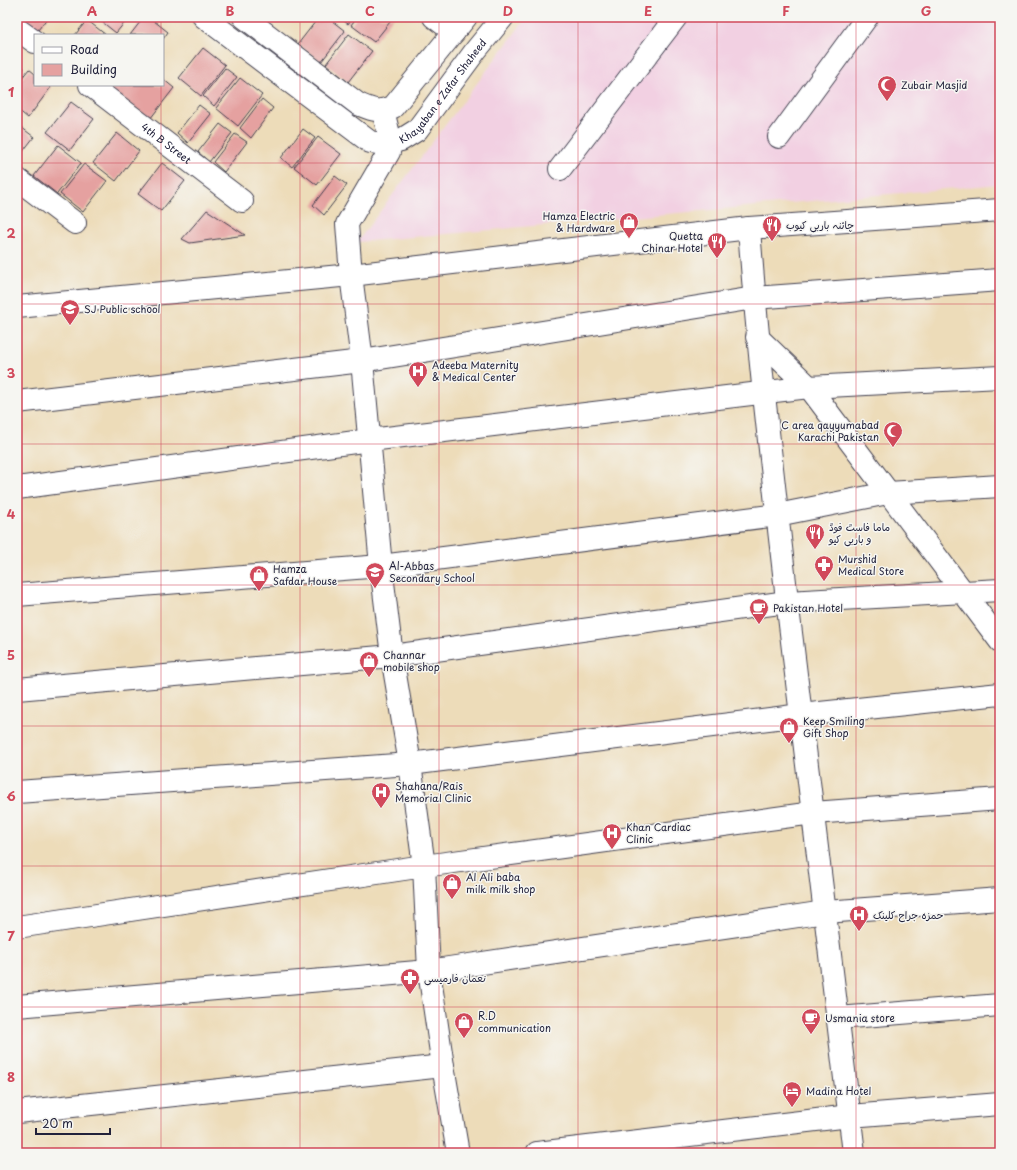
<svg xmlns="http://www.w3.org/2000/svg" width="1017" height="1170" font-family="'Playpen Sans','Playpen Sans Arabic',sans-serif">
  <rect width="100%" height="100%" fill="#f6f6f2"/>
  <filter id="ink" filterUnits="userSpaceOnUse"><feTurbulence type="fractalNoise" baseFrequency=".025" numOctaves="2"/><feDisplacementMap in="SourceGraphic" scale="8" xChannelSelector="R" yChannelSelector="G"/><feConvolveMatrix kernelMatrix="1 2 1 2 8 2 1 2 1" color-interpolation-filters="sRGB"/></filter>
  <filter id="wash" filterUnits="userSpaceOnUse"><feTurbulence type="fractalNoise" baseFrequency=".012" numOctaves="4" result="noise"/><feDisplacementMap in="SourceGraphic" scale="16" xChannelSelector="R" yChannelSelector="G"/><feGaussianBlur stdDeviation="0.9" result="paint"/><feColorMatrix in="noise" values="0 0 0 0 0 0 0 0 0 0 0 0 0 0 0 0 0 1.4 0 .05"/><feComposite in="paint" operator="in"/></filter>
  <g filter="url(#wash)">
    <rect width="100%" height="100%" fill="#eddcb9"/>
    <path fill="#f2d0e2" d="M 527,17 L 1000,17 L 1000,184 L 357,242 Z"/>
    <g id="blocks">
      <path fill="#e5a1a0" d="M 17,17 L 48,17 L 35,34 L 17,20 Z
        M 96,17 L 129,17 L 116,33 Z
        M 144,17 L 149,17 L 168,32 L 163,39 L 163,35 L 130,35 Z
        M 319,17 L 327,17 L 345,31 L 321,62 L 298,44 Z
        M 339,17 L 353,17 L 348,24 Z
        M 357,17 L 394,17 L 374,42 L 351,25 Z
        M 87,20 L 106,35 L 75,35 Z
        M 349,34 L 372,51 L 348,82 L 326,64 Z
        M 203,48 L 225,65 L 201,96 L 179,78 Z
        M 17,62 L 24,68 L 17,77 Z
        M 225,68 L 237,77 L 214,106 L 203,96 Z
        M 29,69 L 35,74 L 35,85 L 49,85 L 51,87 L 28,118 L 17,109 L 17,84 Z
        M 240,78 L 262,95 L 238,126 L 216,108 Z
        M 163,79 L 174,88 L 150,119 L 103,85 L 163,85 Z
        M 262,99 L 273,108 L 251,138 L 240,128 Z
        M 71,102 L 94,119 L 70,150 L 47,132 Z
        M 199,105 L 211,114 L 188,143 L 177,133 Z
        M 17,124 L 34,137 L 17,159 Z
        M 220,124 L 232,133 L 209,162 L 198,152 Z
        M 303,129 L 315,138 L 292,167 L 281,158 Z
        M 117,133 L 139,151 L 116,181 L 93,163 Z
        M 235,134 L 247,142 L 224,172 L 213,162 Z
        M 318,137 L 341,154 L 317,185 L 294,167 Z
        M 58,145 L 81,163 L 57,194 L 34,176 Z
        M 162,163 L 185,181 L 161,211 L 138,194 Z
        M 84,164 L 107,181 L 83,212 L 60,194 Z
        M 335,176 L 347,185 L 324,215 L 313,205 Z
        M 207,210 L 245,235 L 190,243 L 182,239 Z"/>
    </g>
  </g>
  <g filter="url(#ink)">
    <use href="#blocks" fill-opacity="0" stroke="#403e4e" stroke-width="1"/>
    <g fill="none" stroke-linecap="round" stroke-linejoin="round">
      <defs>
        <g id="street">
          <path d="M 434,17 L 454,32"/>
          <path d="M 17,29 L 35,42"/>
          <path id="s1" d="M 90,85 L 242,201"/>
          <path d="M 383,111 L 391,142 L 389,152 L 347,224 L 351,275 L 362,361 L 381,566 L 392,656 L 410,764 L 424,866 L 429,971 L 443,1066 L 458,1153"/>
          <path d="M 779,137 L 867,17"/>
          <path d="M 560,169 L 676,17"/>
          <path d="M 17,179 L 75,223"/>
          <path d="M 757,337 L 809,387 L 1000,641"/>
          <path d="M 17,402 L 362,361 L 754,298 L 1000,280"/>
          <path d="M 17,488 L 370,440 L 809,387 L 1000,377"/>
          <path d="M 17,595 L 381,566 L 777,515 L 888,493 L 1000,486"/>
          <path d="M 17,689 L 392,656 L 787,602 L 1000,590"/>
          <path d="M 17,792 L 410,764 L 801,715 L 1000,694"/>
          <path d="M 17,927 L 424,866 L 813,813 L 1000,799"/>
          <path d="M 17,1006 L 429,971 L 825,912 L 1000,899"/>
          <path d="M 838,1018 L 1000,1005"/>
          <path d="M 17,1112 L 443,1066"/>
          <path d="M 537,1153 L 850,1116 L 1000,1104"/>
        </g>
        <g id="secondary">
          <path id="s2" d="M 204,17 L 370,142 L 383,144 L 401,140 L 417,130 L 476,50 L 503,17"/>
          <path d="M 244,17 L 358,104 C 373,110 378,113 393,107 L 466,17"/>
          <path d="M 749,228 C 758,353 773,476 787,600 C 809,785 832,969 854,1153"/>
          <path d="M 17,307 L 351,275 L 749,228 L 1000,210"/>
        </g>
      </defs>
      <use href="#street" stroke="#403e4e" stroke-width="24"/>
      <use href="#secondary" stroke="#403e4e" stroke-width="24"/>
      <use href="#street" stroke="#fff" stroke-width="22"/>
      <use href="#secondary" stroke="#fff" stroke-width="22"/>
    </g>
  </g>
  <path fill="none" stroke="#d1495b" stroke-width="1" stroke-opacity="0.55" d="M 161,17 L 161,35M 300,17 L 300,1153M 439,17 L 439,1153M 578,17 L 578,1153M 717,17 L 717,1153M 856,17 L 856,1153M 161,85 L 161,1153M 17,163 L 1000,163M 17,304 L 1000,304M 17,444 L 1000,444M 17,585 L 1000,585M 17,726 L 1000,726M 17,866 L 1000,866M 17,1007 L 1000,1007"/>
  <defs>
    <symbol id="mosque-pin" viewBox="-11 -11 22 30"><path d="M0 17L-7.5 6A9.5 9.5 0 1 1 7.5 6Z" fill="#d1495b" stroke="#f6f6f2"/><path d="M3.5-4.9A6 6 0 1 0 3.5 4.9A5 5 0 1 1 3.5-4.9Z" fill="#fff"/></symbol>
    <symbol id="shop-pin" viewBox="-11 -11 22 30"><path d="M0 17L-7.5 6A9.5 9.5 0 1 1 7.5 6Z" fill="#d1495b" stroke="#f6f6f2"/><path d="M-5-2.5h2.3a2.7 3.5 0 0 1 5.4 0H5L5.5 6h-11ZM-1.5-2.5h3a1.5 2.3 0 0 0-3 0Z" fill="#fff"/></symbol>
    <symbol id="restaurant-pin" viewBox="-11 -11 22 30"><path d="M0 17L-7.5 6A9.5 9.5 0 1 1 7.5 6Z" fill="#d1495b" stroke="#f6f6f2"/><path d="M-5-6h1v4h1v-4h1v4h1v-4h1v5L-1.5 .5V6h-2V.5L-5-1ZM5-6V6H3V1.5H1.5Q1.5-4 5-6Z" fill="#fff"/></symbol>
    <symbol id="school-pin" viewBox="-11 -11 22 30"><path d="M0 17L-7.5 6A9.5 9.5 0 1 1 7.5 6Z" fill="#d1495b" stroke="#f6f6f2"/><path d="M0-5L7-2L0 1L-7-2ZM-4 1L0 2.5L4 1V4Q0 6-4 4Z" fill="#fff"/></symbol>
    <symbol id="hospital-pin" viewBox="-11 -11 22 30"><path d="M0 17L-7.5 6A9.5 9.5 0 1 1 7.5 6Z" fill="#d1495b" stroke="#f6f6f2"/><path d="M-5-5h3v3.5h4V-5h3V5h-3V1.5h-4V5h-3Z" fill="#fff"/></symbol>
    <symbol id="pharmacy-pin" viewBox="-11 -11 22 30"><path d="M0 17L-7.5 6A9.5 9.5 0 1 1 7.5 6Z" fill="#d1495b" stroke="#f6f6f2"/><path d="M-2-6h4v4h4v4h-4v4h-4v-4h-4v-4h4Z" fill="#fff"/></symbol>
    <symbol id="cafe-pin" viewBox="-11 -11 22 30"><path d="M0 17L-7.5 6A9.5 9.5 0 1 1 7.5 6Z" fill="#d1495b" stroke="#f6f6f2"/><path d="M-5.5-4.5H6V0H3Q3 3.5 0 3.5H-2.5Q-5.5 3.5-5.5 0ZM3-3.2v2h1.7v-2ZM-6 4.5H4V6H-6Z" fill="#fff"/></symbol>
    <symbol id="hotel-pin" viewBox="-11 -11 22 30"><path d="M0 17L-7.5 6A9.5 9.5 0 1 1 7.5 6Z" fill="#d1495b" stroke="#f6f6f2"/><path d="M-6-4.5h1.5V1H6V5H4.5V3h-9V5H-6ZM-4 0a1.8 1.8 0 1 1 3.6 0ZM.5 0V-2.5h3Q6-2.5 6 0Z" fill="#fff"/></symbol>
  </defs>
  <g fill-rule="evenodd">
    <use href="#mosque-pin" x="876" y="74" width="22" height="30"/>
    <use href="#shop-pin" x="618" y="211" width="22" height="30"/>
    <use href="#restaurant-pin" x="761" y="214" width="22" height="30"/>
    <use href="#restaurant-pin" x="706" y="231" width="22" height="30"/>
    <use href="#school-pin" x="59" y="298" width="22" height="30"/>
    <use href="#hospital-pin" x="407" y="360" width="22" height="30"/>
    <use href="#mosque-pin" x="882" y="420" width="22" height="30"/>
    <use href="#restaurant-pin" x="804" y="522" width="22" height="30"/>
    <use href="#pharmacy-pin" x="813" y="554" width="22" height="30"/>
    <use href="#school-pin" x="364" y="561" width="22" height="30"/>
    <use href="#shop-pin" x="248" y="564" width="22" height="30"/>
    <use href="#cafe-pin" x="748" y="597" width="22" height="30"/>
    <use href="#shop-pin" x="358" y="650" width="22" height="30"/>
    <use href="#shop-pin" x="778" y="716" width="22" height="30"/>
    <use href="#hospital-pin" x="370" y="781" width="22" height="30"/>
    <use href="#hospital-pin" x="601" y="822" width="22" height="30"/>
    <use href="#shop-pin" x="441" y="872" width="22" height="30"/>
    <use href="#hospital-pin" x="848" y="904" width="22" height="30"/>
    <use href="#pharmacy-pin" x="399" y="967" width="22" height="30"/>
    <use href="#cafe-pin" x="800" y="1007" width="22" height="30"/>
    <use href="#shop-pin" x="453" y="1011" width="22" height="30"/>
    <use href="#hotel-pin" x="781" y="1080" width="22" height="30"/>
  </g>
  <g text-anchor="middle" stroke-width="3" stroke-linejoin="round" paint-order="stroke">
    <g font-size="10" fill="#22223b" stroke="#f6f6f2" text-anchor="start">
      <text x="901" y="89">Zubair Masjid</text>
      <text x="615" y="220" text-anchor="end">Hamza Electric<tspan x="615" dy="12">&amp; Hardware</tspan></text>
      <text x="786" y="229">چائنہ باربی کیوب</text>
      <text x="703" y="240" text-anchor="end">Quetta<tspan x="703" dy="12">Chinar Hotel</tspan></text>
      <text x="84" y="313">SJ Public school</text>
      <text x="432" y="369">Adeeba Maternity<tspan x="432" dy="12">&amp; Medical Center</tspan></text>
      <text x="879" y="429" text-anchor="end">C area qayyumabad<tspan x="879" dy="12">Karachi Pakistan</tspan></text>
      <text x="829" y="531">ماما فاسٹ فوڈ<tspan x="829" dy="12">و باربی کیو</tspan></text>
      <text x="838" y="563">Murshid<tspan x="838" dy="12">Medical Store</tspan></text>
      <text x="389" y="570">Al-Abbas<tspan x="389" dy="12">Secondary School</tspan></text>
      <text x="273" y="573">Hamza<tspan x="273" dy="12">Safdar House</tspan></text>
      <text x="773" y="612">Pakistan Hotel</text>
      <text x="383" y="659">Channar<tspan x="383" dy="12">mobile shop</tspan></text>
      <text x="803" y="725">Keep Smiling<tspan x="803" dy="12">Gift Shop</tspan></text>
      <text x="395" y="790">Shahana/Rais<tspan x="395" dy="12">Memorial Clinic</tspan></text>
      <text x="626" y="831">Khan Cardiac<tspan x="626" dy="12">Clinic</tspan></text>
      <text x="466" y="881">Al Ali baba<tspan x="466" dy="12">milk milk shop</tspan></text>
      <text x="873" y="919">حمزہ جراح کلینک</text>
      <text x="424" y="982">نعمان فارمیسی</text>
      <text x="478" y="1020">R.D<tspan x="478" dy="12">communication</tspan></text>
      <text x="825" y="1022">Usmania store</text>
      <text x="806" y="1095">Madina Hotel</text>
    </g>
    <g font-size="10" fill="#22223b" stroke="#f6f6f2">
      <text dy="4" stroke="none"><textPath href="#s2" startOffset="304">Khayaban e Zafar Shaheed</textPath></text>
      <text dy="4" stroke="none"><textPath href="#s1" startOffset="96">4th B Street</textPath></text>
    </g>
  </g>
  <rect width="1017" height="1170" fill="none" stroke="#f6f6f2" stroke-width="44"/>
  <rect x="34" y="34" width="130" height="52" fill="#f6f6f2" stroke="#a1a1a9"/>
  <rect x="42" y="47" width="20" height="6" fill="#ffffff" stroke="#a1a1a9"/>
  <text x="70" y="54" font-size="12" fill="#22223b">Road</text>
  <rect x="42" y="64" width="20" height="12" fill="#e5a1a0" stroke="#a1a1a9"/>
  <text x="70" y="74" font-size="12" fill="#22223b">Building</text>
  <path d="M36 1128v6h74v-6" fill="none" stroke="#22223b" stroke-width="2"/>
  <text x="42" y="1128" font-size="12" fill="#22223b" stroke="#f6f6f2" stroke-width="3" paint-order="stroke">20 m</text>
  <rect x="22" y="22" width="973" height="1126" fill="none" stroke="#d1495b" stroke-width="1.5"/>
  <g font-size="13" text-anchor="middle" font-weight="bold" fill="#d1495b">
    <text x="92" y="16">A</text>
    <text x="230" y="16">B</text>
    <text x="370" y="16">C</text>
    <text x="508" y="16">D</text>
    <text x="648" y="16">E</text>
    <text x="786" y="16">F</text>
    <text x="926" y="16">G</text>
    <text x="11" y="97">1</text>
    <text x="11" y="238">2</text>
    <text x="11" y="378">3</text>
    <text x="11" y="519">4</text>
    <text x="11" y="660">5</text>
    <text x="11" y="801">6</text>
    <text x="11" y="941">7</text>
    <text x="11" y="1082">8</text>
  </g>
</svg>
